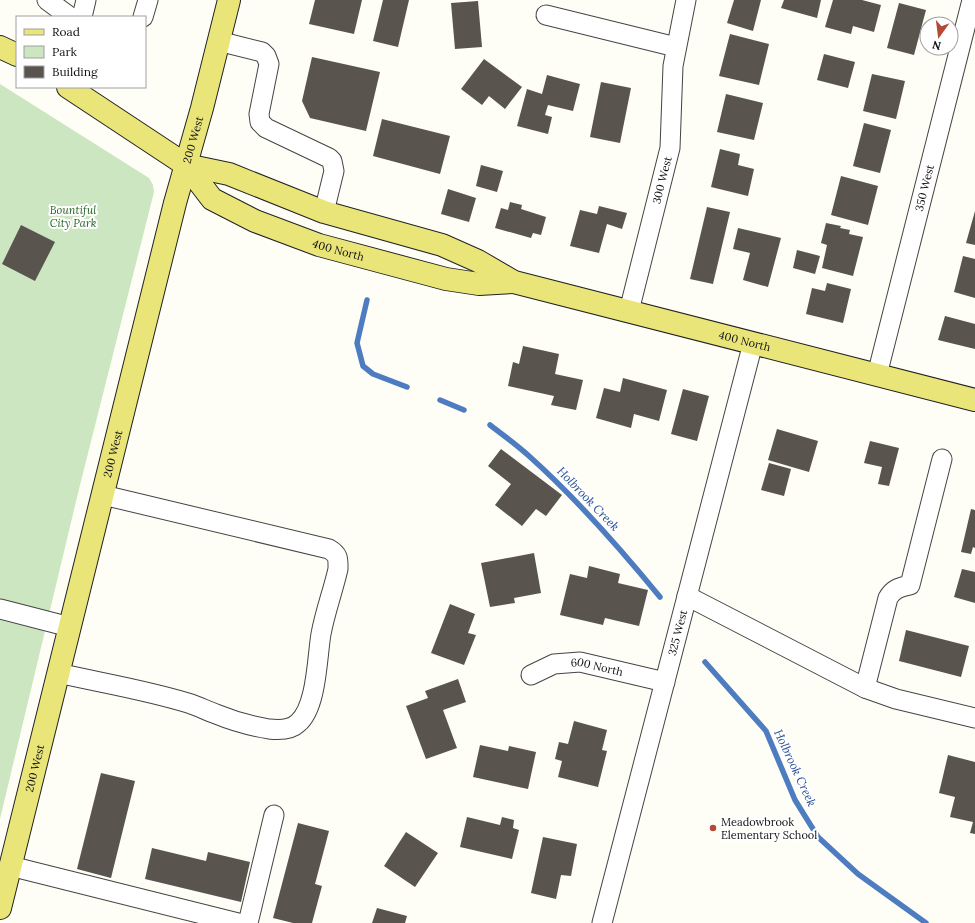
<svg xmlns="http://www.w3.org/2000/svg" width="975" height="923" font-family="Lora,serif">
  <rect width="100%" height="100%" fill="#fefef6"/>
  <path fill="#cde6c2" d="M 0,84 L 149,178 L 153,185 L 154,192 L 79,489 L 0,819 Z"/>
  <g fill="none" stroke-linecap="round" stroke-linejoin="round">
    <path stroke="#4e7cc0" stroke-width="5.5" d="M 367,300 L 357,343 L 363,366 L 373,374 L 407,387
      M 440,400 L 464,410
      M 490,425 C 503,435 517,445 529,456 C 577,499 619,547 660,597
      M 705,662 L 766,731 L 795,800 L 818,837 L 858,874 L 926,923"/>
  </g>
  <path fill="#59544e" d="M 315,0 L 362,0 L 354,34 L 309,24 Z
    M 383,0 L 409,0 L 398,47 L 373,41 Z
    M 734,0 L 761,0 L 753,31 L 727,23 Z
    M 784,0 L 821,0 L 817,18 L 781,8 Z
    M 833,0 L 862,0 L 881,5 L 874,32 L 853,26 L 851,34 L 825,27 Z
    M 478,1 L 482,47 L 455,49 L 451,3 Z
    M 899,3 L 926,10 L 914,55 L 887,48 Z
    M 730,34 L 769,44 L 759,85 L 719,76 Z
    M 824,54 L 855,62 L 848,88 L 817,80 Z
    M 312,57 L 380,72 L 366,131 L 310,118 L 302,101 Z
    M 484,59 L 522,87 L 505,109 L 489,96 L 482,105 L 461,89 Z
    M 872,74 L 905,81 L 896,119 L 863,111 Z
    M 547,75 L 580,84 L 573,111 L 548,105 L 545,115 L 552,117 L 548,134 L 517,126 L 527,89 L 542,94 Z
    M 601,82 L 631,88 L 620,143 L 590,137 Z
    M 726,94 L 763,103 L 754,140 L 717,132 Z
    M 382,119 L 450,136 L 440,174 L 373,156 Z
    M 864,123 L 891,130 L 880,173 L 853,166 Z
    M 720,149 L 740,154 L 738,165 L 754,169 L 748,196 L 711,187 Z
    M 481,165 L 503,171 L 497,192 L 476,186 Z
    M 841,176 L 878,186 L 868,225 L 831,215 Z
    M 448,189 L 476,198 L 469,222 L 441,214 Z
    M 510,202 L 522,205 L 521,209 L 546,217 L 541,235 L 533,233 L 531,238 L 495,228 L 501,208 L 508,210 Z
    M 599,206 L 627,213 L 622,229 L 607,224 L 599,253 L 570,246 L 580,210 L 597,214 Z
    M 707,207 L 730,212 L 713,284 L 690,279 Z
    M 975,211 L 975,245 L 966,243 Z
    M 826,223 L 841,226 L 840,228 L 850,230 L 849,234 L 863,237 L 853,276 L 822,268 L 827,245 L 821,243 Z
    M 21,225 L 55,242 L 35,281 L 2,264 Z
    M 738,228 L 781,238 L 768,287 L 743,280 L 750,253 L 733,249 Z
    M 797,250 L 820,256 L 815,274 L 793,268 Z
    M 963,256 L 975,259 L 975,298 L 954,292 Z
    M 827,283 L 851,289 L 843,323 L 806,314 L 812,288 L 825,291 Z
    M 945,316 L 975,324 L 975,349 L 938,340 Z
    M 523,346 L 559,354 L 555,374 L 583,380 L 576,410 L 551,405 L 554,396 L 508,386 L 513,362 L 519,364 Z
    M 623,378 L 667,390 L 659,421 L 634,414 L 631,428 L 596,418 L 604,388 L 620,392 Z
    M 683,389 L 709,396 L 697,441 L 671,434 Z
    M 777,429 L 818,441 L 809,472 L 768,460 Z
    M 870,441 L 899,448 L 889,486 L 878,484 L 882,467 L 864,463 Z
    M 501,449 L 562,495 L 546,516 L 536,509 L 522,526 L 495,505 L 511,484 L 488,466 Z
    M 769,463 L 791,469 L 784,496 L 761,490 Z
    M 971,509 L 975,510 L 975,548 L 973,547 L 971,554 L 961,552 Z
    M 534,553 L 541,593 L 514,598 L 515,603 L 490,607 L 481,563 Z
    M 589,566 L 620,574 L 618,583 L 648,590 L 639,626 L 605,618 L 603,625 L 560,615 L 570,574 L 587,578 Z
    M 962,569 L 975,572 L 975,603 L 954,597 Z
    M 450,604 L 475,614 L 468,633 L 476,635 L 464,665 L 431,653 Z
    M 906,630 L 969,646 L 961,677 L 899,661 Z
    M 458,679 L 466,702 L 443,710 L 457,748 L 426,759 L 406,706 L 428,698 L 425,691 Z
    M 574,721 L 607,730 L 602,750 L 607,751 L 598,787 L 558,777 L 562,761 L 555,759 L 559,742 L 568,744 Z
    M 480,745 L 508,751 L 509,746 L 536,752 L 528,789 L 473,777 Z
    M 948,755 L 975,762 L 975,834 L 970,833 L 973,822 L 950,817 L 955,797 L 939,793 Z
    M 101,773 L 135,781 L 111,878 L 77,869 Z
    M 467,817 L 500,825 L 502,817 L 514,820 L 513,828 L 519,830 L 512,859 L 460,847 Z
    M 298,823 L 329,831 L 315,884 L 322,886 L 312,923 L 293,923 L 273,918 Z
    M 406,832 L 438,853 L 415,887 L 384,866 Z
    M 543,837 L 577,844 L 571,876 L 561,875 L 556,899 L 531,893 Z
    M 152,848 L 206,861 L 208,852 L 250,862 L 241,902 L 145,879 Z
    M 377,908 L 407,916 L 405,923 L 372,923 Z"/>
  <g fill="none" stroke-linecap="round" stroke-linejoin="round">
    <defs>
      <g id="minor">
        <path d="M 47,0 L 70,17"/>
        <path d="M 546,15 L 676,47"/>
        <path d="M 82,17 L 86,0"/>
        <path d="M 143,17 L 148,0"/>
        <path d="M 218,41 L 262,52 L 266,56 L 269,64 L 259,114 L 260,122 L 266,128 L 329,158 L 332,161 L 334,171 L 324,212"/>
        <path id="s1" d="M 629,311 L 670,148 L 673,66 L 686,0"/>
        <path id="s2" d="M 877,375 L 972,0"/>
        <path d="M 687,596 L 865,688 L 896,699 L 975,718"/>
        <path d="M 0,609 L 70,627"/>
        <path d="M 58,673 C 102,683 146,690 188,703 C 198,706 207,711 216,714 C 233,721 251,726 269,729 C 278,730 291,730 298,723 C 317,707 317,657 321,634 C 325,612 333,591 338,569 C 338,559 339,555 329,549 L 103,495"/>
        <path id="s3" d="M 531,675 L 554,664 L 580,662 L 665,682"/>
        <path d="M 865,688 L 888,598 C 893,589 900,587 910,585 L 942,459"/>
        <path d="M 10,866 L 238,923"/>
        <path d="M 248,923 L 274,815"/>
        <path id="s4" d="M 602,923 L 753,343"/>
      </g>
      <g id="major">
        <path d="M 0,47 L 17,55"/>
        <path id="s5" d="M 68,87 L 186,165 L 212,199 L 255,221 L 319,245 L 446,279 L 479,284 L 514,282"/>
        <path id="s6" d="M 186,165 L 229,174 L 324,212 L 442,245 L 478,261 L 514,282 L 975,400"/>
        <path id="s7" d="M 0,908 L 175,203 L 202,108 L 229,0"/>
      </g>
    </defs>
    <use href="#minor" stroke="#444" stroke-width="21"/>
    <use href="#major" stroke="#222" stroke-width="24"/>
    <use href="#minor" stroke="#fff" stroke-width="19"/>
    <use href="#major" stroke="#eae579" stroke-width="22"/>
  </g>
  <circle fill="#b44936" stroke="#fff" stroke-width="1.5" cx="713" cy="828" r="4"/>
  <g text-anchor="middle" stroke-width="4" stroke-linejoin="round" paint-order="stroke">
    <g font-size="11" fill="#111" stroke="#fff">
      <text dy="4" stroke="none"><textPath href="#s7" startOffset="792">200 West</textPath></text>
      <text dy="4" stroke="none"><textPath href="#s1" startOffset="135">300 West</textPath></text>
      <text dy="4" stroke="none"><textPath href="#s2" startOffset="193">350 West</textPath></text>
      <text dy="4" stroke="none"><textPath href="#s5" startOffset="321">400 North</textPath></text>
      <text dy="4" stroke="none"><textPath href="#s6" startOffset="588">400 North</textPath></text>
      <text dy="4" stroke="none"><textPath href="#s7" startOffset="468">200 West</textPath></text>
      <text dy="4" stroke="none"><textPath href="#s4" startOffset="300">325 West</textPath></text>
      <text dy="4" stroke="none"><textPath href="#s3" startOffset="69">600 North</textPath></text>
      <text dy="4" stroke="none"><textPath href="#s7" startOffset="144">200 West</textPath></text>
    </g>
    <g font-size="11" font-style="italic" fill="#276327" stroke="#fff">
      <text x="73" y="214">Bountiful<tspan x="73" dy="13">City Park</tspan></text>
    </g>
    <g font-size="11" fill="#111" stroke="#fff" text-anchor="start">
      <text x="721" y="826">Meadowbrook<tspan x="721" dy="13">Elementary School</tspan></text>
    </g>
    <g font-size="12" font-style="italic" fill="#264f97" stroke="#fff">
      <text transform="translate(588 499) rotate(46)" y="4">Holbrook Creek</text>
      <text transform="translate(795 768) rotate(65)" y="4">Holbrook Creek</text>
    </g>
  </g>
  <rect x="16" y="16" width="130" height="72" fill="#ffffff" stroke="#a0a0a0"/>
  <rect x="24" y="29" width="20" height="6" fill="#eae579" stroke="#a0a0a0"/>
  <text x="52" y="36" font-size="12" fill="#111111">Road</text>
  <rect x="24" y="46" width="20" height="12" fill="#cde6c2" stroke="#a0a0a0"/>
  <text x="52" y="56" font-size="12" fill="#111111">Park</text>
  <rect x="24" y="66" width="20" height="12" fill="#59544e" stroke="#a0a0a0"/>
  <text x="52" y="76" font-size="12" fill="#111111">Building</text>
  <g transform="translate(939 36) rotate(194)"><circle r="19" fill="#ffffff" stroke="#a0a0a0"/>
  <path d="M0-3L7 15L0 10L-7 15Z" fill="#b44936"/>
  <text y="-6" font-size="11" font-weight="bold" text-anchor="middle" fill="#111111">N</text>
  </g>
</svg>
